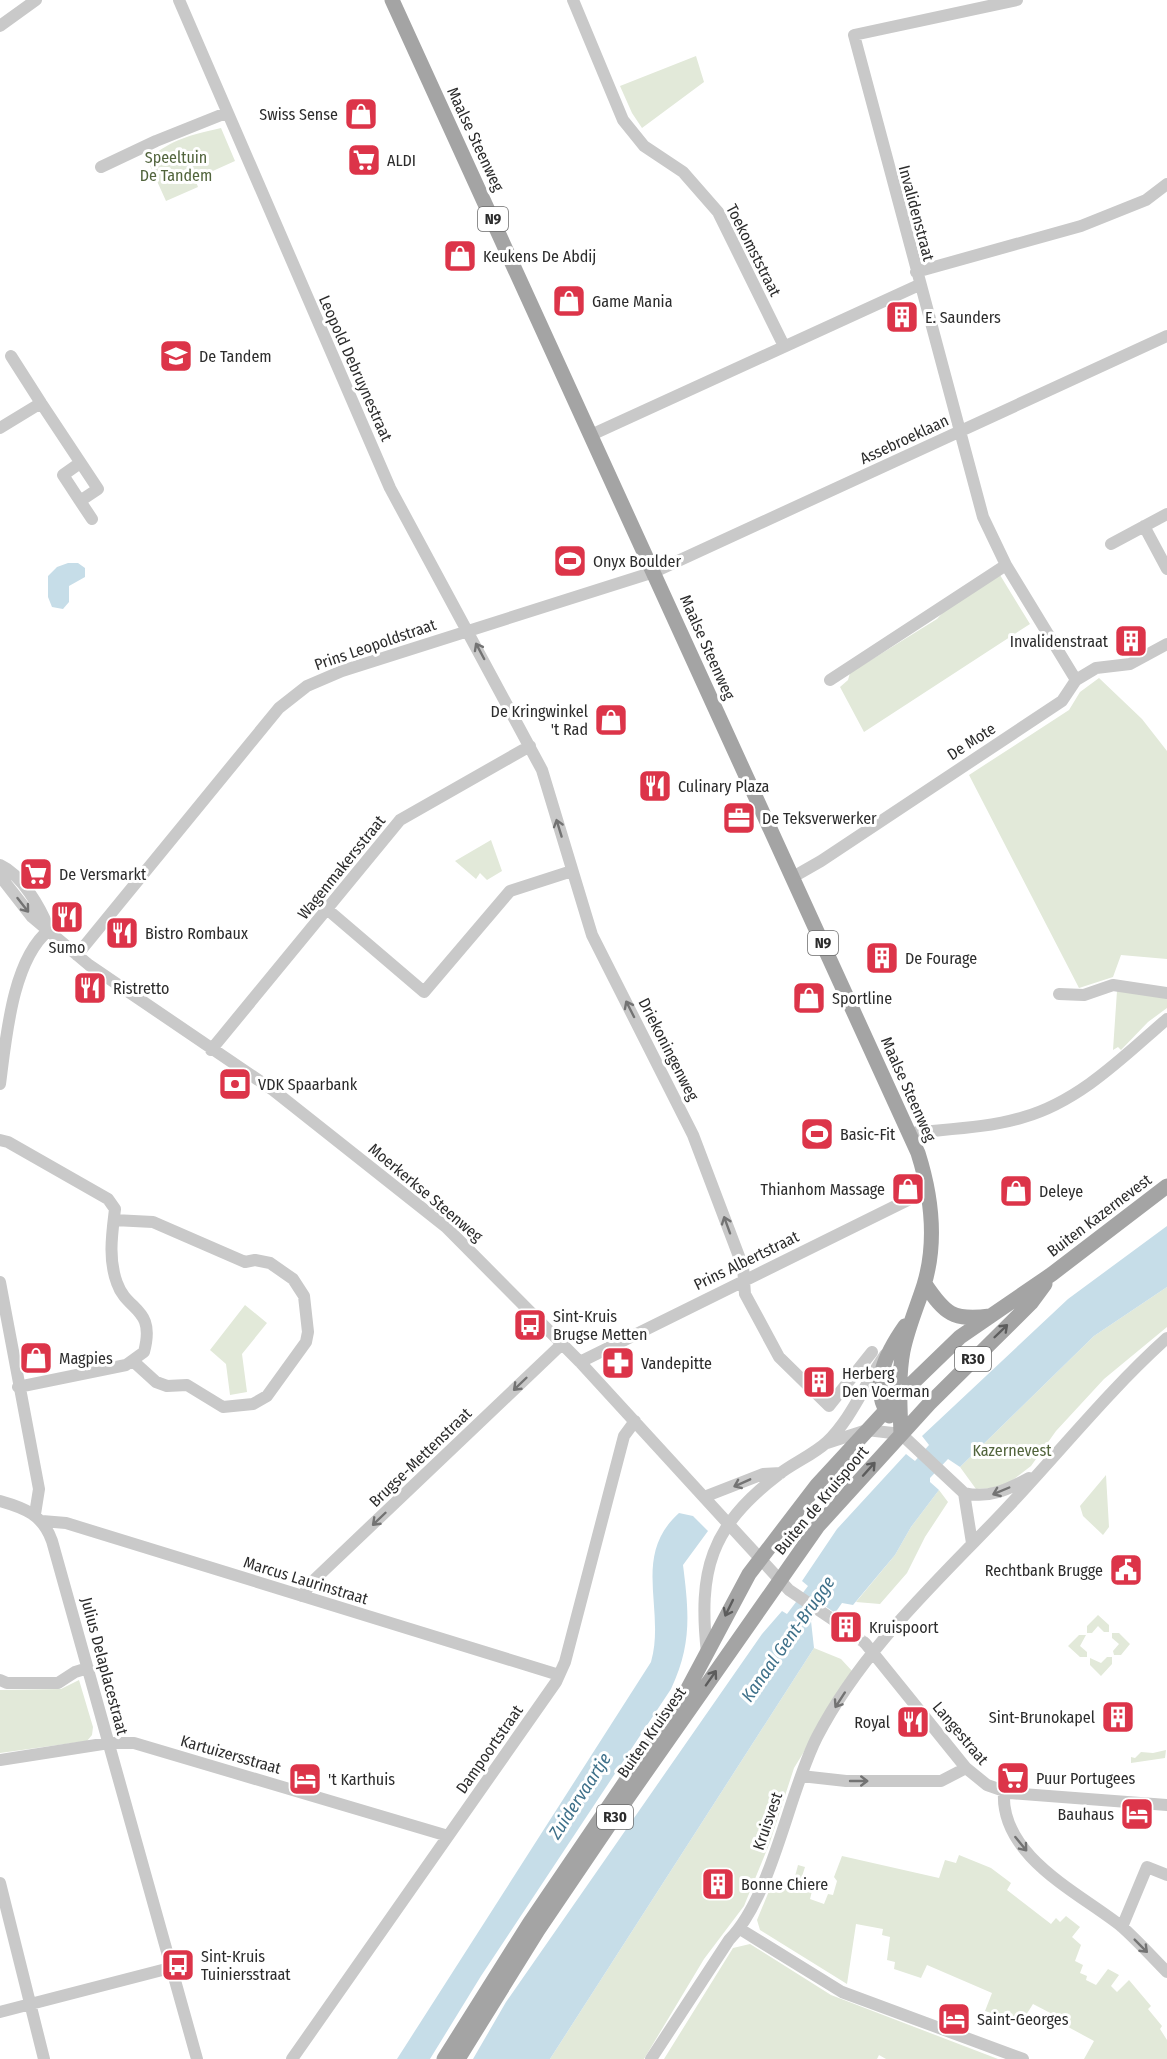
<svg xmlns="http://www.w3.org/2000/svg" width="1167" height="2059" font-family="'Fira Sans Condensed',sans-serif">
  <rect width="100%" height="100%" fill="#fff"/>
  <path fill="#e2e9d9" d="M 696,56 L 704,82 L 642,128 L 632,113 L 620,86 Z
    M 221,128 L 235,161 L 195,179 L 198,187 L 166,201 L 147,159 C 176,138 187,136 221,128 Z
    M 1000,575 L 1030,624 L 864,732 L 840,687 L 848,680 L 850,673 L 937,619 L 946,609 Z
    M 1099,678 L 1142,719 L 1167,751 L 1167,959 L 1121,955 L 1113,977 L 1079,988 L 969,775 L 1069,710 L 1080,692 Z
    M 491,840 L 502,871 L 487,880 L 480,873 L 476,879 L 455,861 Z
    M 1117,991 L 1167,997 L 1167,1008 L 1148,1022 L 1121,1050 L 1118,1047 L 1113,1050 Z
    M 1167,1287 L 1167,1327 L 1104,1379 L 1056,1431 L 1031,1466 L 1010,1482 L 994,1488 L 976,1489 L 960,1467 L 1094,1336 Z
    M 245,1305 L 267,1323 L 242,1354 L 247,1392 L 230,1395 L 226,1364 L 210,1350 Z
    M 1106,1475 L 1109,1527 L 1103,1535 L 1083,1516 L 1080,1506 Z
    M 939,1490 L 948,1502 L 925,1537 L 907,1573 L 880,1604 L 856,1602 L 895,1555 L 911,1527 Z
    M 1098,1615 L 1109,1625 L 1109,1632 L 1104,1632 L 1098,1626 L 1092,1633 L 1087,1633 L 1087,1626 Z
    M 1112,1633 L 1119,1633 L 1130,1644 L 1121,1655 L 1114,1655 L 1113,1651 L 1119,1644 L 1112,1638 Z
    M 1079,1635 L 1086,1635 L 1080,1646 L 1087,1652 L 1087,1657 L 1080,1657 L 1068,1646 Z
    M 814,1648 L 841,1659 L 853,1672 L 794,1768 L 770,1842 L 744,1906 L 704,1959 L 644,2059 L 550,2059 Z
    M 1107,1657 L 1112,1657 L 1112,1664 L 1101,1676 L 1090,1665 L 1090,1658 L 1101,1663 Z
    M 79,1680 L 93,1727 L 92,1735 L 87,1741 L 0,1753 L 0,1690 L 61,1689 Z
    M 1166,1750 L 1165,1758 L 1131,1763 L 1131,1757 L 1135,1758 L 1141,1752 L 1153,1753 Z
    M 959,1855 L 991,1868 L 1011,1883 L 1007,1890 L 1051,1924 L 1056,1918 L 1060,1922 L 1066,1916 L 1080,1927 L 1072,1937 L 1081,1945 L 1075,1961 L 1083,1965 L 1080,1973 L 1087,1976 L 1086,1980 L 1096,1985 L 1108,1969 L 1119,1975 L 1111,1986 L 1117,1992 L 1129,1980 L 1151,2006 L 1148,2009 L 1162,2026 L 1160,2029 L 1167,2040 L 1167,2059 L 1084,2059 L 1094,2041 L 1059,2022 L 1060,2018 L 1033,2004 L 1021,2023 L 985,2011 L 992,1993 L 927,1965 L 921,1978 L 894,1969 L 895,1962 L 887,1960 L 890,1937 L 882,1935 L 883,1929 L 856,1924 L 847,1984 L 760,1930 L 757,1920 L 774,1879 L 793,1884 L 798,1865 L 805,1867 L 799,1886 L 812,1891 L 810,1899 L 824,1904 L 828,1894 L 833,1895 L 837,1881 L 834,1877 L 842,1856 L 939,1878 L 945,1860 L 956,1863 Z
    M 750,1944 L 831,1995 L 998,2059 L 886,2059 L 879,2055 L 877,2059 L 664,2059 L 733,1948 Z"/>
  <path fill="#c6dde8" d="M 68,563 L 78,563 L 85,568 L 85,577 L 69,586 L 69,602 L 63,609 L 52,607 L 48,597 L 48,576 L 57,567 Z
    M 1167,1226 L 1167,1287 L 1094,1336 L 960,1467 L 948,1459 L 930,1478 L 930,1482 L 939,1490 L 911,1527 L 895,1555 L 853,1605 L 842,1603 L 835,1613 L 822,1604 L 811,1621 L 814,1648 L 550,2059 L 473,2059 L 506,2002 L 762,1634 L 782,1611 L 787,1614 L 808,1586 L 802,1581 L 837,1529 L 906,1454 L 915,1461 L 929,1445 L 922,1436 L 1068,1299 Z
    M 679,1513 L 693,1516 L 708,1531 L 683,1565 C 689,1613 692,1644 671,1689 L 481,1976 L 430,2059 L 397,2059 L 651,1662 C 666,1609 631,1556 679,1513 Z"/>
  <g fill="none" stroke-linecap="round" stroke-linejoin="round">
    <path stroke="#d5d5d5" stroke-width="12" stroke-dasharray="12 6" stroke-linecap="butt" d="M 832,1619 L 865,1643"/>
    <path stroke="#c9c9c9" stroke-width="12" d="M 179,0 L 390,488 L 542,770 L 592,935 L 693,1135 L 743,1267 L 745,1294 L 779,1357 L 829,1406 L 872,1352
      M 573,0 L 623,120 L 644,146 L 683,172 L 718,212 L 784,346
      M 1017,0 L 854,35 L 983,517 L 1006,565 L 1076,680
      M 0,26 L 36,0
      M 101,167 L 156,141 L 226,113
      M 916,272 L 1081,226 L 1146,200 L 1167,184
      M 11,356 L 41,403
      M 0,428 L 41,403 L 98,489 L 80,501 L 63,475 L 80,463
      M 591,435 L 919,285
      M 80,501 L 92,519
      M 1144,526 L 1167,569
      M 1111,544 L 1167,514
      M 830,680 L 1006,565
      M 0,865 C 22,875 40,907 49,929
      M 0,876 L 32,917 L 89,965 L 273,1090 L 446,1227 L 580,1362 L 789,1590 L 832,1619
      M 793,877 L 821,861 L 1062,701 L 1076,680 L 1096,668 L 1130,664 L 1167,644
      M 328,910 L 424,992 L 510,891 L 572,871
      M 77,955 L 279,708 L 307,686 L 342,671 L 654,572 L 1167,336
      M 1059,994 L 1084,995 L 1113,985 L 1167,993
      M 211,1050 L 400,820 L 530,746
      M 0,1084 C 6,1039 12,960 49,930
      M 911,1133 C 948,1129 988,1128 1024,1117 C 1080,1101 1124,1056 1167,1019
      M 0,1140 L 8,1142 L 108,1199 L 115,1209 C 112,1234 108,1259 117,1283 C 127,1312 156,1307 144,1352 L 126,1365 L 18,1387
      M 114,1220 L 153,1222 L 245,1262 L 255,1260 L 270,1263 L 293,1279 L 304,1296 L 308,1332 L 306,1342 L 267,1396 L 253,1404 L 223,1407 L 187,1385 L 167,1386 L 156,1382 L 134,1362
      M 0,1282 L 39,1489 L 35,1514
      M 580,1362 L 928,1190
      M 827,1443 L 867,1430 L 901,1434 L 964,1493 C 988,1499 1007,1490 1029,1478
      M 964,1493 L 972,1543
      M 704,1497 L 763,1474 L 781,1473
      M 0,1501 C 25,1508 43,1515 52,1541 L 197,2059
      M 42,1521 L 66,1523 L 559,1675
      M 302,1596 L 314,1580 L 562,1344
      M 865,1643 L 966,1768 L 987,1785 L 1010,1793 L 1167,1805
      M 707,1653 C 698,1571 710,1527 778,1475 C 793,1463 813,1455 827,1442 C 852,1418 865,1383 885,1355
      M 0,1680 L 7,1683 L 58,1683 L 75,1672 L 88,1668
      M 0,1760 L 109,1743 L 134,1743 L 448,1836
      M 801,1776 L 846,1781 L 941,1781 L 966,1768
      M 1004,1792 C 1000,1856 1078,1892 1121,1926 C 1137,1940 1152,1957 1167,1972
      M 0,1883 L 44,2059
      M 1122,1927 L 1147,1867 L 1167,1875
      M 740,1929 L 842,1992 L 1023,2059
      M 0,2012 L 170,1968
      M 292,2059 L 556,1682 L 565,1662 L 624,1436 L 635,1421
      M 651,2059 L 729,1940 C 772,1897 788,1794 817,1737 C 863,1648 937,1582 1005,1510 C 1059,1453 1108,1391 1167,1338"/>
    <path stroke="#a4a4a4" stroke-width="15" d="M 392,0 L 918,1153 C 931,1194 937,1242 924,1285 C 917,1307 908,1327 903,1351 C 898,1378 900,1406 901,1434
      M 925,1284 C 945,1314 953,1321 990,1316
      M 889,1416 C 869,1386 886,1353 905,1326
      M 444,2059 L 529,1924 L 685,1694 L 749,1574 L 817,1485 L 900,1395 L 960,1337 L 1052,1274 L 1167,1186
      M 458,2059 L 538,1930 L 624,1803 L 818,1526 L 929,1404 L 1031,1303 L 1045,1284"/>
  </g>
  <defs><path id="oneway-shaft" d="M-6 0H5M1.5-3L5.5 0L1.5 3" fill="none" stroke-width="1.6" stroke-linecap="round" stroke-linejoin="round" transform="scale(1.5)"/></defs>
  <g stroke="#737373">
    <use href="#oneway-shaft" transform="translate(480 651) rotate(-118)"/>
    <use href="#oneway-shaft" transform="translate(559 828) rotate(-107)"/>
    <use href="#oneway-shaft" transform="translate(23 905) rotate(52)"/>
    <use href="#oneway-shaft" transform="translate(630 1009) rotate(-117)"/>
    <use href="#oneway-shaft" transform="translate(727 1225) rotate(-110)"/>
    <use href="#oneway-shaft" transform="translate(520 1384) rotate(136)"/>
    <use href="#oneway-shaft" transform="translate(742 1483) rotate(156)"/>
    <use href="#oneway-shaft" transform="translate(1001 1491) rotate(157)"/>
    <use href="#oneway-shaft" transform="translate(379 1519) rotate(136)"/>
    <use href="#oneway-shaft" transform="translate(840 1700) rotate(123)"/>
    <use href="#oneway-shaft" transform="translate(859 1781)"/>
    <use href="#oneway-shaft" transform="translate(1021 1844) rotate(51)"/>
    <use href="#oneway-shaft" transform="translate(1141 1946) rotate(45)"/>
  </g>
  <g stroke="#5c5c5c">
    <use href="#oneway-shaft" transform="translate(1001 1331) rotate(-44)"/>
    <use href="#oneway-shaft" transform="translate(869 1469) rotate(-48)"/>
    <use href="#oneway-shaft" transform="translate(729 1608) rotate(116)"/>
    <use href="#oneway-shaft" transform="translate(711 1678) rotate(-55)"/>
  </g>
  <defs>
    <symbol id="shop-square" viewBox="-11 -11 22 22"><rect x="-9" y="-9" width="18" height="18" rx="4" fill="#dc3449" stroke="#fff"/><path d="M-5-2.5h2.3a2.7 3.5 0 0 1 5.4 0H5L5.5 6h-11ZM-1.5-2.5h3a1.5 2.3 0 0 0-3 0Z" fill="#fff"/></symbol>
    <symbol id="supermarket-square" viewBox="-11 -11 22 22"><rect x="-9" y="-9" width="18" height="18" rx="4" fill="#dc3449" stroke="#fff"/><path d="M-6-5.5h2.5l.6 2H6L4.5 2H-2.5L-4.4-4H-6ZM-1.5 3.2a1.3 1.3 0 1 0 .1 0ZM3 3.2a1.3 1.3 0 1 0 .1 0Z" fill="#fff"/></symbol>
    <symbol id="building-square" viewBox="-11 -11 22 22"><rect x="-9" y="-9" width="18" height="18" rx="4" fill="#dc3449" stroke="#fff"/><path d="M-4-6H4V6H1V3H-1V6H-4ZM-2.5-4.3h1.7v1.8h-1.7ZM.8-4.3h1.7v1.8H.8ZM-2.5-1h1.7V.8h-1.7ZM.8-1h1.7V.8H.8Z" fill="#fff"/></symbol>
    <symbol id="school-square" viewBox="-11 -11 22 22"><rect x="-9" y="-9" width="18" height="18" rx="4" fill="#dc3449" stroke="#fff"/><path d="M0-5L7-2L0 1L-7-2ZM-4 1L0 2.5L4 1V4Q0 6-4 4Z" fill="#fff"/></symbol>
    <symbol id="stadium-square" viewBox="-11 -11 22 22"><rect x="-9" y="-9" width="18" height="18" rx="4" fill="#dc3449" stroke="#fff"/><path d="M0-5a6.5 5 0 1 0 0 10a6.5 5 0 1 0 0-10ZM-3.5-1.8h7v3.6h-7Z" fill="#fff"/></symbol>
    <symbol id="restaurant-square" viewBox="-11 -11 22 22"><rect x="-9" y="-9" width="18" height="18" rx="4" fill="#dc3449" stroke="#fff"/><path d="M-5-6h1v4h1v-4h1v4h1v-4h1v5L-1.5 .5V6h-2V.5L-5-1ZM5-6V6H3V1.5H1.5Q1.5-4 5-6Z" fill="#fff"/></symbol>
    <symbol id="office-square" viewBox="-11 -11 22 22"><rect x="-9" y="-9" width="18" height="18" rx="4" fill="#dc3449" stroke="#fff"/><path d="M-6-3h4V-5.5h4V-3h4V5H-6ZM-1-4.5V-3h2v-1.5ZM-6 0V1H6V0Z" fill="#fff"/></symbol>
    <symbol id="bank-square" viewBox="-11 -11 22 22"><rect x="-9" y="-9" width="18" height="18" rx="4" fill="#dc3449" stroke="#fff"/><path d="M-6-4H6V4H-6ZM0-2.3a2.3 2.3 0 1 0 0 4.6a2.3 2.3 0 1 0 0-4.6Z" fill="#fff"/></symbol>
    <symbol id="bus-square" viewBox="-11 -11 22 22"><rect x="-9" y="-9" width="18" height="18" rx="4" fill="#dc3449" stroke="#fff"/><path d="M-5-6H5V4H4V6H2V4H-2V6H-4V4H-5ZM-3.5-4V0h7V-4ZM-3.5 1.2v1.5H-2V1.2ZM2 1.2v1.5H3.5V1.2Z" fill="#fff"/></symbol>
    <symbol id="pharmacy-square" viewBox="-11 -11 22 22"><rect x="-9" y="-9" width="18" height="18" rx="4" fill="#dc3449" stroke="#fff"/><path d="M-2-6h4v4h4v4h-4v4h-4v-4h-4v-4h4Z" fill="#fff"/></symbol>
    <symbol id="civic-square" viewBox="-11 -11 22 22"><rect x="-9" y="-9" width="18" height="18" rx="4" fill="#dc3449" stroke="#fff"/><path d="M-.6-6.5H3V-4.5H.6V-3L4-1V1h2V6H-6V1h2V-1L-.6-3ZM-1.2 2.5V6h2.4V2.5Z" fill="#fff"/></symbol>
    <symbol id="hotel-square" viewBox="-11 -11 22 22"><rect x="-9" y="-9" width="18" height="18" rx="4" fill="#dc3449" stroke="#fff"/><path d="M-6-4.5h1.5V1H6V5H4.5V3h-9V5H-6ZM-4 0a1.8 1.8 0 1 1 3.6 0ZM.5 0V-2.5h3Q6-2.5 6 0Z" fill="#fff"/></symbol>
  </defs>
  <g fill-rule="evenodd">
    <use href="#shop-square" x="342" y="95" width="38" height="38"/>
    <use href="#supermarket-square" x="345" y="141" width="38" height="38"/>
    <use href="#shop-square" x="441" y="237" width="38" height="38"/>
    <use href="#shop-square" x="550" y="282" width="38" height="38"/>
    <use href="#building-square" x="883" y="298" width="38" height="38"/>
    <use href="#school-square" x="157" y="337" width="38" height="38"/>
    <use href="#stadium-square" x="551" y="542" width="38" height="38"/>
    <use href="#building-square" x="1112" y="622" width="38" height="38"/>
    <use href="#shop-square" x="592" y="701" width="38" height="38"/>
    <use href="#restaurant-square" x="636" y="767" width="38" height="38"/>
    <use href="#office-square" x="720" y="799" width="38" height="38"/>
    <use href="#supermarket-square" x="17" y="855" width="38" height="38"/>
    <use href="#restaurant-square" x="48" y="898" width="38" height="38"/>
    <use href="#restaurant-square" x="103" y="914" width="38" height="38"/>
    <use href="#building-square" x="863" y="939" width="38" height="38"/>
    <use href="#restaurant-square" x="71" y="969" width="38" height="38"/>
    <use href="#shop-square" x="790" y="979" width="38" height="38"/>
    <use href="#bank-square" x="216" y="1065" width="38" height="38"/>
    <use href="#stadium-square" x="798" y="1115" width="38" height="38"/>
    <use href="#shop-square" x="889" y="1170" width="38" height="38"/>
    <use href="#shop-square" x="997" y="1172" width="38" height="38"/>
    <use href="#bus-square" x="511" y="1306" width="38" height="38"/>
    <use href="#shop-square" x="17" y="1339" width="38" height="38"/>
    <use href="#pharmacy-square" x="599" y="1344" width="38" height="38"/>
    <use href="#building-square" x="800" y="1363" width="38" height="38"/>
    <use href="#civic-square" x="1107" y="1551" width="38" height="38"/>
    <use href="#building-square" x="827" y="1608" width="38" height="38"/>
    <use href="#building-square" x="1099" y="1698" width="38" height="38"/>
    <use href="#restaurant-square" x="894" y="1703" width="38" height="38"/>
    <use href="#supermarket-square" x="994" y="1759" width="38" height="38"/>
    <use href="#hotel-square" x="286" y="1760" width="38" height="38"/>
    <use href="#hotel-square" x="1118" y="1795" width="38" height="38"/>
    <use href="#building-square" x="699" y="1865" width="38" height="38"/>
    <use href="#bus-square" x="159" y="1946" width="38" height="38"/>
    <use href="#hotel-square" x="935" y="2000" width="38" height="38"/>
  </g>
  <g text-anchor="middle" stroke-width="6" stroke-linejoin="round" paint-order="stroke">
    <g fill="#fff" stroke="#6b6b6b" stroke-width="1.5">
      <rect x="478" y="207" width="30" height="24" rx="4.5"/>
      <rect x="808" y="931" width="30" height="24" rx="4.5"/>
      <rect x="955" y="1347" width="36" height="24" rx="4.5"/>
      <rect x="597" y="1805" width="36" height="24" rx="4.5"/>
    </g>
    <g font-size="15" font-weight="bold" fill="#2c2c2c">
      <text x="493" y="224">N9</text>
      <text x="823" y="948">N9</text>
      <text x="973" y="1364">R30</text>
      <text x="615" y="1822">R30</text>
    </g>
    <g font-size="16" fill="#2c2c2c" stroke="#fff" text-anchor="start">
      <text x="338" y="120" text-anchor="end">Swiss Sense</text>
      <text x="387" y="166">ALDI</text>
      <text x="483" y="262">Keukens De Abdij</text>
      <text x="592" y="307">Game Mania</text>
      <text x="925" y="323">E. Saunders</text>
      <text x="199" y="362">De Tandem</text>
      <text x="593" y="567">Onyx Boulder</text>
      <text x="1108" y="647" text-anchor="end">Invalidenstraat</text>
      <text x="588" y="717" text-anchor="end">De Kringwinkel<tspan x="588" dy="18">'t Rad</tspan></text>
      <text x="678" y="792">Culinary Plaza</text>
      <text x="762" y="824">De Teksverwerker</text>
      <text x="59" y="880">De Versmarkt</text>
      <text x="145" y="939">Bistro Rombaux</text>
      <text x="67" y="953" text-anchor="middle">Sumo</text>
      <text x="905" y="964">De Fourage</text>
      <text x="113" y="994">Ristretto</text>
      <text x="832" y="1004">Sportline</text>
      <text x="258" y="1090">VDK Spaarbank</text>
      <text x="840" y="1140">Basic-Fit</text>
      <text x="885" y="1195" text-anchor="end">Thianhom Massage</text>
      <text x="1039" y="1197">Deleye</text>
      <text x="553" y="1322">Sint-Kruis<tspan x="553" dy="18">Brugse Metten</tspan></text>
      <text x="59" y="1364">Magpies</text>
      <text x="641" y="1369">Vandepitte</text>
      <text x="842" y="1379">Herberg<tspan x="842" dy="18">Den Voerman</tspan></text>
      <text x="1103" y="1576" text-anchor="end">Rechtbank Brugge</text>
      <text x="869" y="1633">Kruispoort</text>
      <text x="1095" y="1723" text-anchor="end">Sint-Brunokapel</text>
      <text x="890" y="1728" text-anchor="end">Royal</text>
      <text x="1036" y="1784">Puur Portugees</text>
      <text x="328" y="1785">'t Karthuis</text>
      <text x="1114" y="1820" text-anchor="end">Bauhaus</text>
      <text x="741" y="1890">Bonne Chiere</text>
      <text x="201" y="1962">Sint-Kruis<tspan x="201" dy="18">Tuiniersstraat</tspan></text>
      <text x="977" y="2025">Saint-Georges</text>
    </g>
    <g font-size="16" fill="#2c2c2c" stroke="#fff">
      <text transform="translate(476 139) rotate(65)" y="6">Maalse Steenweg</text>
      <text transform="translate(917 213) rotate(75)" y="6">Invalidenstraat</text>
      <text transform="translate(754 250) rotate(63)" y="6">Toekomststraat</text>
      <text transform="translate(356 368) rotate(66)" y="6">Leopold Debruynestraat</text>
      <text transform="translate(904 439) rotate(-25)" y="6">Assebroeklaan</text>
      <text transform="translate(375 644) rotate(-19)" y="6">Prins Leopoldstraat</text>
      <text transform="translate(708 647) rotate(66)" y="6">Maalse Steenweg</text>
      <text transform="translate(971 741) rotate(-33)" y="6">De Mote</text>
      <text transform="translate(341 867) rotate(-51)" y="6">Wagenmakersstraat</text>
      <text transform="translate(669 1049) rotate(63)" y="6">Driekoningenweg</text>
      <text transform="translate(909 1089) rotate(66)" y="6">Maalse Steenweg</text>
      <text transform="translate(426 1192) rotate(40)" y="6">Moerkerkse Steenweg</text>
      <text transform="translate(1099 1215) rotate(-37)" y="6">Buiten Kazernevest</text>
      <text transform="translate(746 1260) rotate(-26)" y="6">Prins Albertstraat</text>
      <text transform="translate(420 1457) rotate(-44)" y="6">Brugse-Mettenstraat</text>
      <text transform="translate(821 1500) rotate(-50)" y="6">Buiten de Kruispoort</text>
      <text transform="translate(306 1580) rotate(17)" y="6">Marcus Laurinstraat</text>
      <text transform="translate(105 1666) rotate(75)" y="6">Julius Delaplacestraat</text>
      <text transform="translate(651 1732) rotate(-55)" y="6">Buiten Kruisvest</text>
      <text transform="translate(961 1733) rotate(50)" y="6">Langestraat</text>
      <text transform="translate(489 1749) rotate(-55)" y="6">Dampoortstraat</text>
      <text transform="translate(231 1754) rotate(16)" y="6">Kartuizersstraat</text>
      <text transform="translate(767 1821) rotate(-71)" y="6">Kruisvest</text>
    </g>
    <g font-size="16" fill="#51643c" stroke="#fff">
      <text x="176" y="163">Speeltuin<tspan x="176" dy="18">De Tandem</tspan></text>
      <text x="1012" y="1456">Kazernevest</text>
    </g>
    <g font-size="18" font-style="italic" fill="#3e7089" stroke="#fff">
      <text transform="translate(788 1639) rotate(-55)" y="6">Kanaal Gent-Brugge</text>
      <text transform="translate(580 1796) rotate(-57)" y="6">Zuidervaartje</text>
    </g>
  </g>
</svg>
